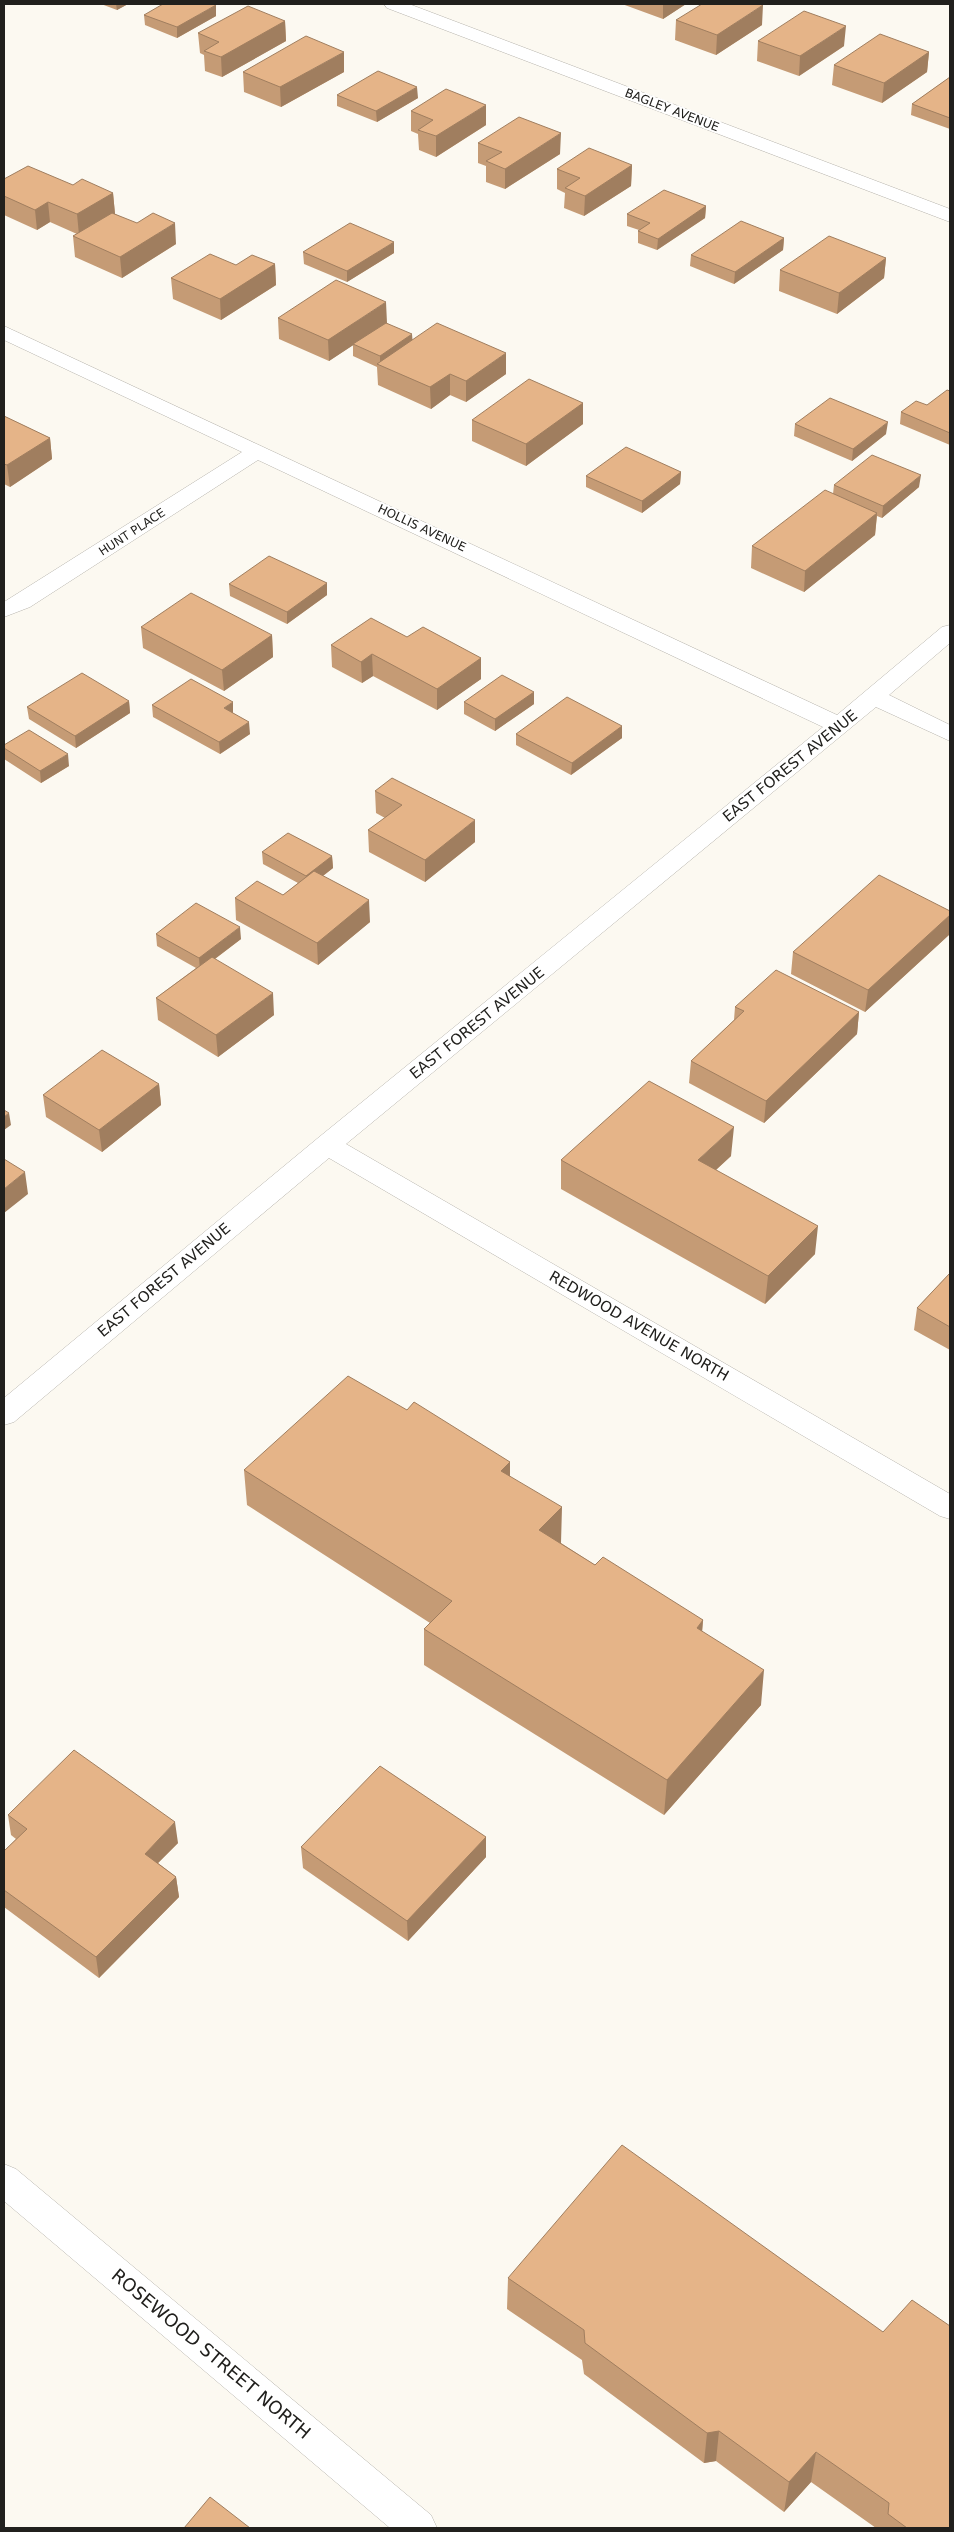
<svg xmlns="http://www.w3.org/2000/svg" width="954" height="2532" font-family="'DejaVu Sans',sans-serif">
  <rect width="100%" height="100%" fill="#fcf9f1"/>
  <g fill="none" stroke-linecap="round" stroke-linejoin="round">
    <defs>
      <path id="minor" d="M 384,4 L 409,4 L 950,209 L 950,222 L 387,8 Z
        M 4,326 L 837,715 L 942,627 L 950,625 L 950,643 L 889,695 L 950,725 L 950,741 L 876,707 L 346,1144 L 950,1494 L 950,1519 L 940,1516 L 329,1158 L 14,1422 L 4,1425 L 4,1398 L 318,1138 L 823,727 L 258,460 L 30,607 L 4,617 L 4,602 L 242,452 L 4,340 Z
        M 4,2164 L 16,2169 L 431,2515 L 437,2528 L 390,2528 L 4,2201 Z"/>
    </defs>
    <use href="#minor" stroke="#b7b4ad" stroke-width="1"/>
    <use href="#minor" fill="#fff" fill-rule="evenodd"/>
  </g>
  <path fill="#c59b75" d="M 101,4 L 128,4 L 117,10 Z
    M 622,4 L 686,4 L 663,19 Z
    M 144,15 L 216,16 L 177,38 L 145,25 Z
    M 676,20 L 762,25 L 716,55 L 675,40 Z
    M 285,21 L 286,41 L 222,77 L 205,71 L 204,55 L 200,53 L 198,33 Z
    M 758,41 L 844,46 L 799,76 L 757,61 Z
    M 929,52 L 927,72 L 882,103 L 832,85 L 834,65 Z
    M 243,72 L 344,72 L 281,107 L 244,92 Z
    M 950,77 L 950,129 L 911,115 L 912,104 Z
    M 337,95 L 418,98 L 377,122 L 337,106 Z
    M 411,111 L 486,125 L 436,157 L 419,150 L 418,134 L 411,131 Z
    M 478,143 L 560,154 L 505,189 L 486,182 L 486,166 L 478,163 Z
    M 632,165 L 631,186 L 584,216 L 564,208 L 565,193 L 557,189 L 557,169 Z
    M 4,179 L 73,185 L 113,193 L 115,214 L 176,244 L 122,278 L 75,257 L 73,236 L 77,234 L 50,222 L 37,230 L 4,215 Z
    M 706,206 L 705,218 L 657,250 L 638,243 L 638,231 L 639,230 L 627,226 L 627,214 Z
    M 784,238 L 783,250 L 734,284 L 690,266 L 691,255 Z
    M 303,252 L 394,253 L 347,282 L 304,264 Z
    M 886,258 L 884,278 L 837,314 L 779,291 L 780,270 Z
    M 275,264 L 276,285 L 221,320 L 173,299 L 171,278 Z
    M 278,318 L 387,323 L 413,340 L 506,374 L 466,402 L 450,395 L 431,409 L 378,385 L 377,367 L 353,356 L 353,345 L 329,361 L 279,339 Z
    M 950,391 L 950,445 L 900,424 L 901,412 L 927,405 Z
    M 583,403 L 583,424 L 526,466 L 472,441 L 472,420 Z
    M 4,416 L 50,438 L 52,459 L 10,487 L 4,484 Z
    M 795,424 L 886,434 L 852,461 L 794,436 Z
    M 681,472 L 680,484 L 642,513 L 586,487 L 586,476 Z
    M 834,485 L 919,487 L 882,518 L 877,516 L 875,535 L 804,592 L 751,568 L 752,546 L 833,494 Z
    M 327,583 L 327,595 L 287,624 L 230,596 L 229,584 Z
    M 141,627 L 272,635 L 273,657 L 224,691 L 143,648 Z
    M 407,637 L 481,658 L 481,679 L 437,710 L 373,676 L 362,683 L 332,667 L 331,645 Z
    M 534,692 L 534,704 L 495,731 L 464,714 L 464,702 Z
    M 129,701 L 130,713 L 76,748 L 29,719 L 27,707 Z
    M 152,705 L 233,713 L 250,734 L 220,754 L 153,717 Z
    M 622,726 L 622,738 L 571,775 L 516,745 L 516,734 Z
    M 4,745 L 69,766 L 41,783 L 4,759 Z
    M 375,791 L 475,842 L 425,882 L 369,852 L 368,830 L 385,818 L 376,813 Z
    M 262,852 L 332,856 L 333,868 L 323,876 L 370,922 L 318,965 L 236,920 L 235,898 L 283,895 L 298,883 L 263,864 Z
    M 950,911 L 950,934 L 865,1012 L 791,974 L 793,952 Z
    M 156,934 L 241,939 L 215,959 L 274,1015 L 218,1057 L 158,1020 L 156,998 L 196,968 L 157,946 Z
    M 735,1007 L 859,1012 L 857,1034 L 764,1123 L 689,1083 L 691,1061 L 734,1020 Z
    M 159,1084 L 161,1105 L 102,1152 L 46,1117 L 43,1095 Z
    M 731,1156 L 716,1170 L 815,1254 L 765,1304 L 561,1189 L 561,1160 Z
    M 950,1273 L 950,1350 L 914,1330 L 917,1308 Z
    M 407,1410 L 510,1462 L 510,1476 L 561,1543 L 595,1565 L 703,1620 L 702,1632 L 761,1705 L 664,1815 L 424,1665 L 424,1629 L 430,1623 L 247,1505 L 244,1470 Z
    M 8,1815 L 178,1843 L 158,1863 L 176,1877 L 179,1897 L 99,1978 L 4,1907 L 4,1851 L 16,1839 L 11,1835 Z
    M 486,1837 L 486,1857 L 408,1941 L 303,1868 L 301,1847 Z
    M 508,2278 L 950,2528 L 876,2528 L 811,2482 L 784,2512 L 716,2461 L 704,2463 L 584,2374 L 582,2360 L 507,2309 Z"/>
  <path fill="#a07e5f" d="M 116,4 L 128,4 L 117,10 Z
    M 663,4 L 686,4 L 663,19 Z
    M 216,5 L 216,16 L 177,38 L 177,27 Z
    M 763,5 L 762,25 L 716,55 L 717,35 Z
    M 285,21 L 286,41 L 222,77 L 221,57 Z
    M 846,26 L 844,46 L 799,76 L 800,56 Z
    M 344,52 L 344,72 L 281,107 L 280,87 Z
    M 929,52 L 927,72 L 882,103 L 884,83 Z
    M 417,87 L 418,98 L 377,122 L 376,111 Z
    M 486,105 L 486,125 L 436,157 L 436,136 Z
    M 561,133 L 560,154 L 505,189 L 505,169 Z
    M 632,165 L 631,186 L 584,216 L 585,196 Z
    M 113,193 L 115,214 L 79,235 L 77,214 Z
    M 48,202 L 50,222 L 37,230 L 35,210 Z
    M 706,206 L 705,218 L 657,250 L 658,239 Z
    M 175,223 L 176,244 L 122,278 L 120,257 Z
    M 784,238 L 783,250 L 734,284 L 735,272 Z
    M 394,242 L 394,253 L 347,282 L 347,271 Z
    M 886,258 L 884,278 L 837,314 L 839,293 Z
    M 275,264 L 276,285 L 221,320 L 220,299 Z
    M 386,302 L 387,323 L 329,361 L 328,340 Z
    M 412,334 L 413,346 L 380,365 L 380,356 Z
    M 506,353 L 506,374 L 466,402 L 466,381 Z
    M 450,374 L 450,395 L 431,409 L 430,387 Z
    M 583,403 L 583,424 L 526,466 L 526,444 Z
    M 888,422 L 886,434 L 852,461 L 853,449 Z
    M 50,438 L 52,459 L 10,487 L 7,465 Z
    M 681,472 L 680,484 L 642,513 L 642,501 Z
    M 921,475 L 919,487 L 882,518 L 883,506 Z
    M 877,513 L 875,535 L 804,592 L 805,571 Z
    M 327,583 L 327,595 L 287,624 L 287,612 Z
    M 272,635 L 273,657 L 224,691 L 222,670 Z
    M 372,654 L 373,676 L 362,683 L 361,662 Z
    M 481,658 L 481,679 L 437,710 L 437,689 Z
    M 534,692 L 534,704 L 495,731 L 495,719 Z
    M 129,701 L 130,713 L 76,748 L 75,736 Z
    M 233,702 L 233,714 L 224,708 Z
    M 249,722 L 250,734 L 220,754 L 219,742 Z
    M 622,726 L 622,738 L 571,775 L 572,763 Z
    M 68,754 L 69,766 L 41,783 L 40,771 Z
    M 475,820 L 475,842 L 425,882 L 425,860 Z
    M 332,856 L 333,868 L 307,888 L 306,876 Z
    M 369,900 L 370,922 L 318,965 L 317,943 Z
    M 950,915 L 950,934 L 865,1012 L 868,990 Z
    M 240,927 L 241,939 L 200,970 L 199,958 Z
    M 273,993 L 274,1015 L 218,1057 L 216,1035 Z
    M 859,1012 L 857,1034 L 764,1123 L 766,1101 Z
    M 159,1084 L 161,1105 L 102,1152 L 99,1130 Z
    M 9,1113 L 11,1125 L 4,1130 L 4,1117 Z
    M 734,1127 L 731,1156 L 696,1188 L 698,1160 Z
    M 25,1172 L 28,1194 L 4,1213 L 4,1189 Z
    M 818,1226 L 815,1254 L 765,1304 L 768,1276 Z
    M 510,1462 L 510,1498 L 501,1471 Z
    M 562,1507 L 561,1543 L 538,1566 L 539,1530 Z
    M 703,1620 L 700,1656 L 697,1628 Z
    M 764,1670 L 761,1705 L 664,1815 L 667,1780 Z
    M 175,1822 L 178,1843 L 147,1874 L 145,1854 Z
    M 486,1837 L 486,1857 L 408,1941 L 407,1921 Z
    M 176,1877 L 179,1897 L 99,1978 L 96,1957 Z
    M 719,2431 L 716,2461 L 704,2463 L 707,2433 Z
    M 816,2452 L 811,2482 L 784,2512 L 789,2482 Z"/>
  <path fill="#e5b488" stroke="#a07e5f" d="M 163,4 L 212,4 L 216,5 L 177,27 L 144,15 Z
    M 702,4 L 759,4 L 763,5 L 717,35 L 676,20 Z
    M 248,6 L 285,21 L 221,57 L 204,51 L 219,42 L 198,33 Z
    M 804,11 L 846,26 L 800,56 L 758,41 Z
    M 880,34 L 929,52 L 884,83 L 834,65 Z
    M 306,36 L 344,52 L 280,87 L 243,72 Z
    M 378,71 L 417,87 L 376,111 L 337,95 Z
    M 950,77 L 950,118 L 912,104 Z
    M 446,89 L 486,105 L 436,136 L 418,130 L 433,120 L 411,111 Z
    M 519,117 L 561,133 L 505,169 L 486,161 L 502,152 L 478,143 Z
    M 589,148 L 632,165 L 585,196 L 565,188 L 580,178 L 557,169 Z
    M 28,166 L 73,185 L 82,179 L 113,193 L 77,214 L 48,202 L 35,210 L 4,196 L 4,179 Z
    M 664,190 L 706,206 L 658,239 L 638,231 L 650,223 L 627,214 Z
    M 112,213 L 137,223 L 153,213 L 175,223 L 120,257 L 73,236 Z
    M 741,221 L 784,238 L 735,272 L 691,255 Z
    M 350,223 L 394,242 L 347,271 L 303,252 Z
    M 829,236 L 886,258 L 839,293 L 780,270 Z
    M 210,254 L 236,265 L 252,255 L 275,264 L 220,299 L 171,278 Z
    M 336,280 L 386,302 L 328,340 L 278,318 Z
    M 386,323 L 412,334 L 380,356 L 353,344 Z
    M 437,323 L 506,353 L 466,381 L 450,374 L 430,387 L 377,364 Z
    M 529,379 L 583,403 L 526,444 L 472,420 Z
    M 947,390 L 950,391 L 950,433 L 901,412 L 916,401 L 927,405 Z
    M 830,398 L 888,422 L 853,449 L 795,424 Z
    M 4,416 L 50,438 L 7,465 L 4,464 Z
    M 626,447 L 681,472 L 642,501 L 586,476 Z
    M 872,455 L 921,475 L 883,506 L 834,485 Z
    M 825,490 L 877,513 L 805,571 L 752,546 Z
    M 269,556 L 327,583 L 287,612 L 229,584 Z
    M 191,593 L 272,635 L 222,670 L 141,627 Z
    M 371,618 L 407,637 L 423,627 L 481,658 L 437,689 L 372,654 L 361,662 L 331,645 Z
    M 82,673 L 129,701 L 75,736 L 27,707 Z
    M 502,675 L 534,692 L 495,719 L 464,702 Z
    M 191,679 L 233,702 L 224,708 L 249,722 L 219,742 L 152,705 Z
    M 567,697 L 622,726 L 572,763 L 516,734 Z
    M 29,730 L 68,754 L 40,771 L 4,748 L 4,745 Z
    M 392,778 L 475,820 L 425,860 L 368,830 L 402,805 L 375,791 Z
    M 288,833 L 332,856 L 306,876 L 262,852 Z
    M 314,871 L 369,900 L 317,943 L 235,898 L 257,881 L 283,895 Z
    M 879,875 L 950,911 L 950,915 L 868,990 L 793,952 Z
    M 196,903 L 240,927 L 199,958 L 156,934 Z
    M 212,957 L 273,993 L 216,1035 L 156,998 Z
    M 776,970 L 859,1012 L 766,1101 L 691,1061 L 744,1011 L 735,1007 Z
    M 102,1050 L 159,1084 L 99,1130 L 43,1095 Z
    M 649,1081 L 734,1127 L 698,1160 L 818,1226 L 768,1276 L 561,1160 Z
    M 4,1110 L 9,1113 L 4,1117 Z
    M 4,1159 L 25,1172 L 4,1189 Z
    M 950,1273 L 950,1327 L 917,1308 Z
    M 348,1376 L 407,1410 L 414,1402 L 510,1462 L 501,1471 L 562,1507 L 539,1530 L 595,1565 L 603,1557 L 703,1620 L 697,1628 L 764,1670 L 667,1780 L 424,1629 L 452,1601 L 244,1470 Z
    M 74,1750 L 175,1822 L 145,1854 L 176,1877 L 96,1957 L 4,1890 L 4,1851 L 27,1829 L 8,1815 Z
    M 380,1766 L 486,1837 L 407,1921 L 301,1847 Z
    M 622,2145 L 883,2332 L 912,2300 L 950,2326 L 950,2528 L 907,2528 L 888,2514 L 889,2503 L 816,2452 L 789,2482 L 719,2431 L 707,2433 L 585,2343 L 584,2330 L 508,2278 Z
    M 210,2497 L 250,2528 L 184,2528 Z"/>
  <g text-anchor="middle" stroke-width="4" stroke-linejoin="round" paint-order="stroke">
    <g font-size="12" fill="#21201d" stroke="#fff">
      <text transform="translate(672 110) rotate(21)" y="4">BAGLEY AVENUE</text>
      <text transform="translate(422 528) rotate(25)" y="4">HOLLIS AVENUE</text>
      <text transform="translate(132 532) rotate(-33)" y="4">HUNT PLACE</text>
    </g>
    <g font-size="15" fill="#21201d" stroke="#fff">
      <text transform="translate(790 766) rotate(-39)" y="5">EAST FOREST AVENUE</text>
      <text transform="translate(477 1023) rotate(-39)" y="5">EAST FOREST AVENUE</text>
      <text transform="translate(164 1280) rotate(-40)" y="5">EAST FOREST AVENUE</text>
      <text transform="translate(639 1326) rotate(30)" y="5">REDWOOD AVENUE NORTH</text>
    </g>
    <g font-size="18" fill="#21201d" stroke="#fff">
      <text transform="translate(211 2354) rotate(40)" y="6">ROSEWOOD STREET NORTH</text>
    </g>
  </g>
  <rect width="954" height="2532" fill="none" stroke="#21201d" stroke-width="10"/>
</svg>
